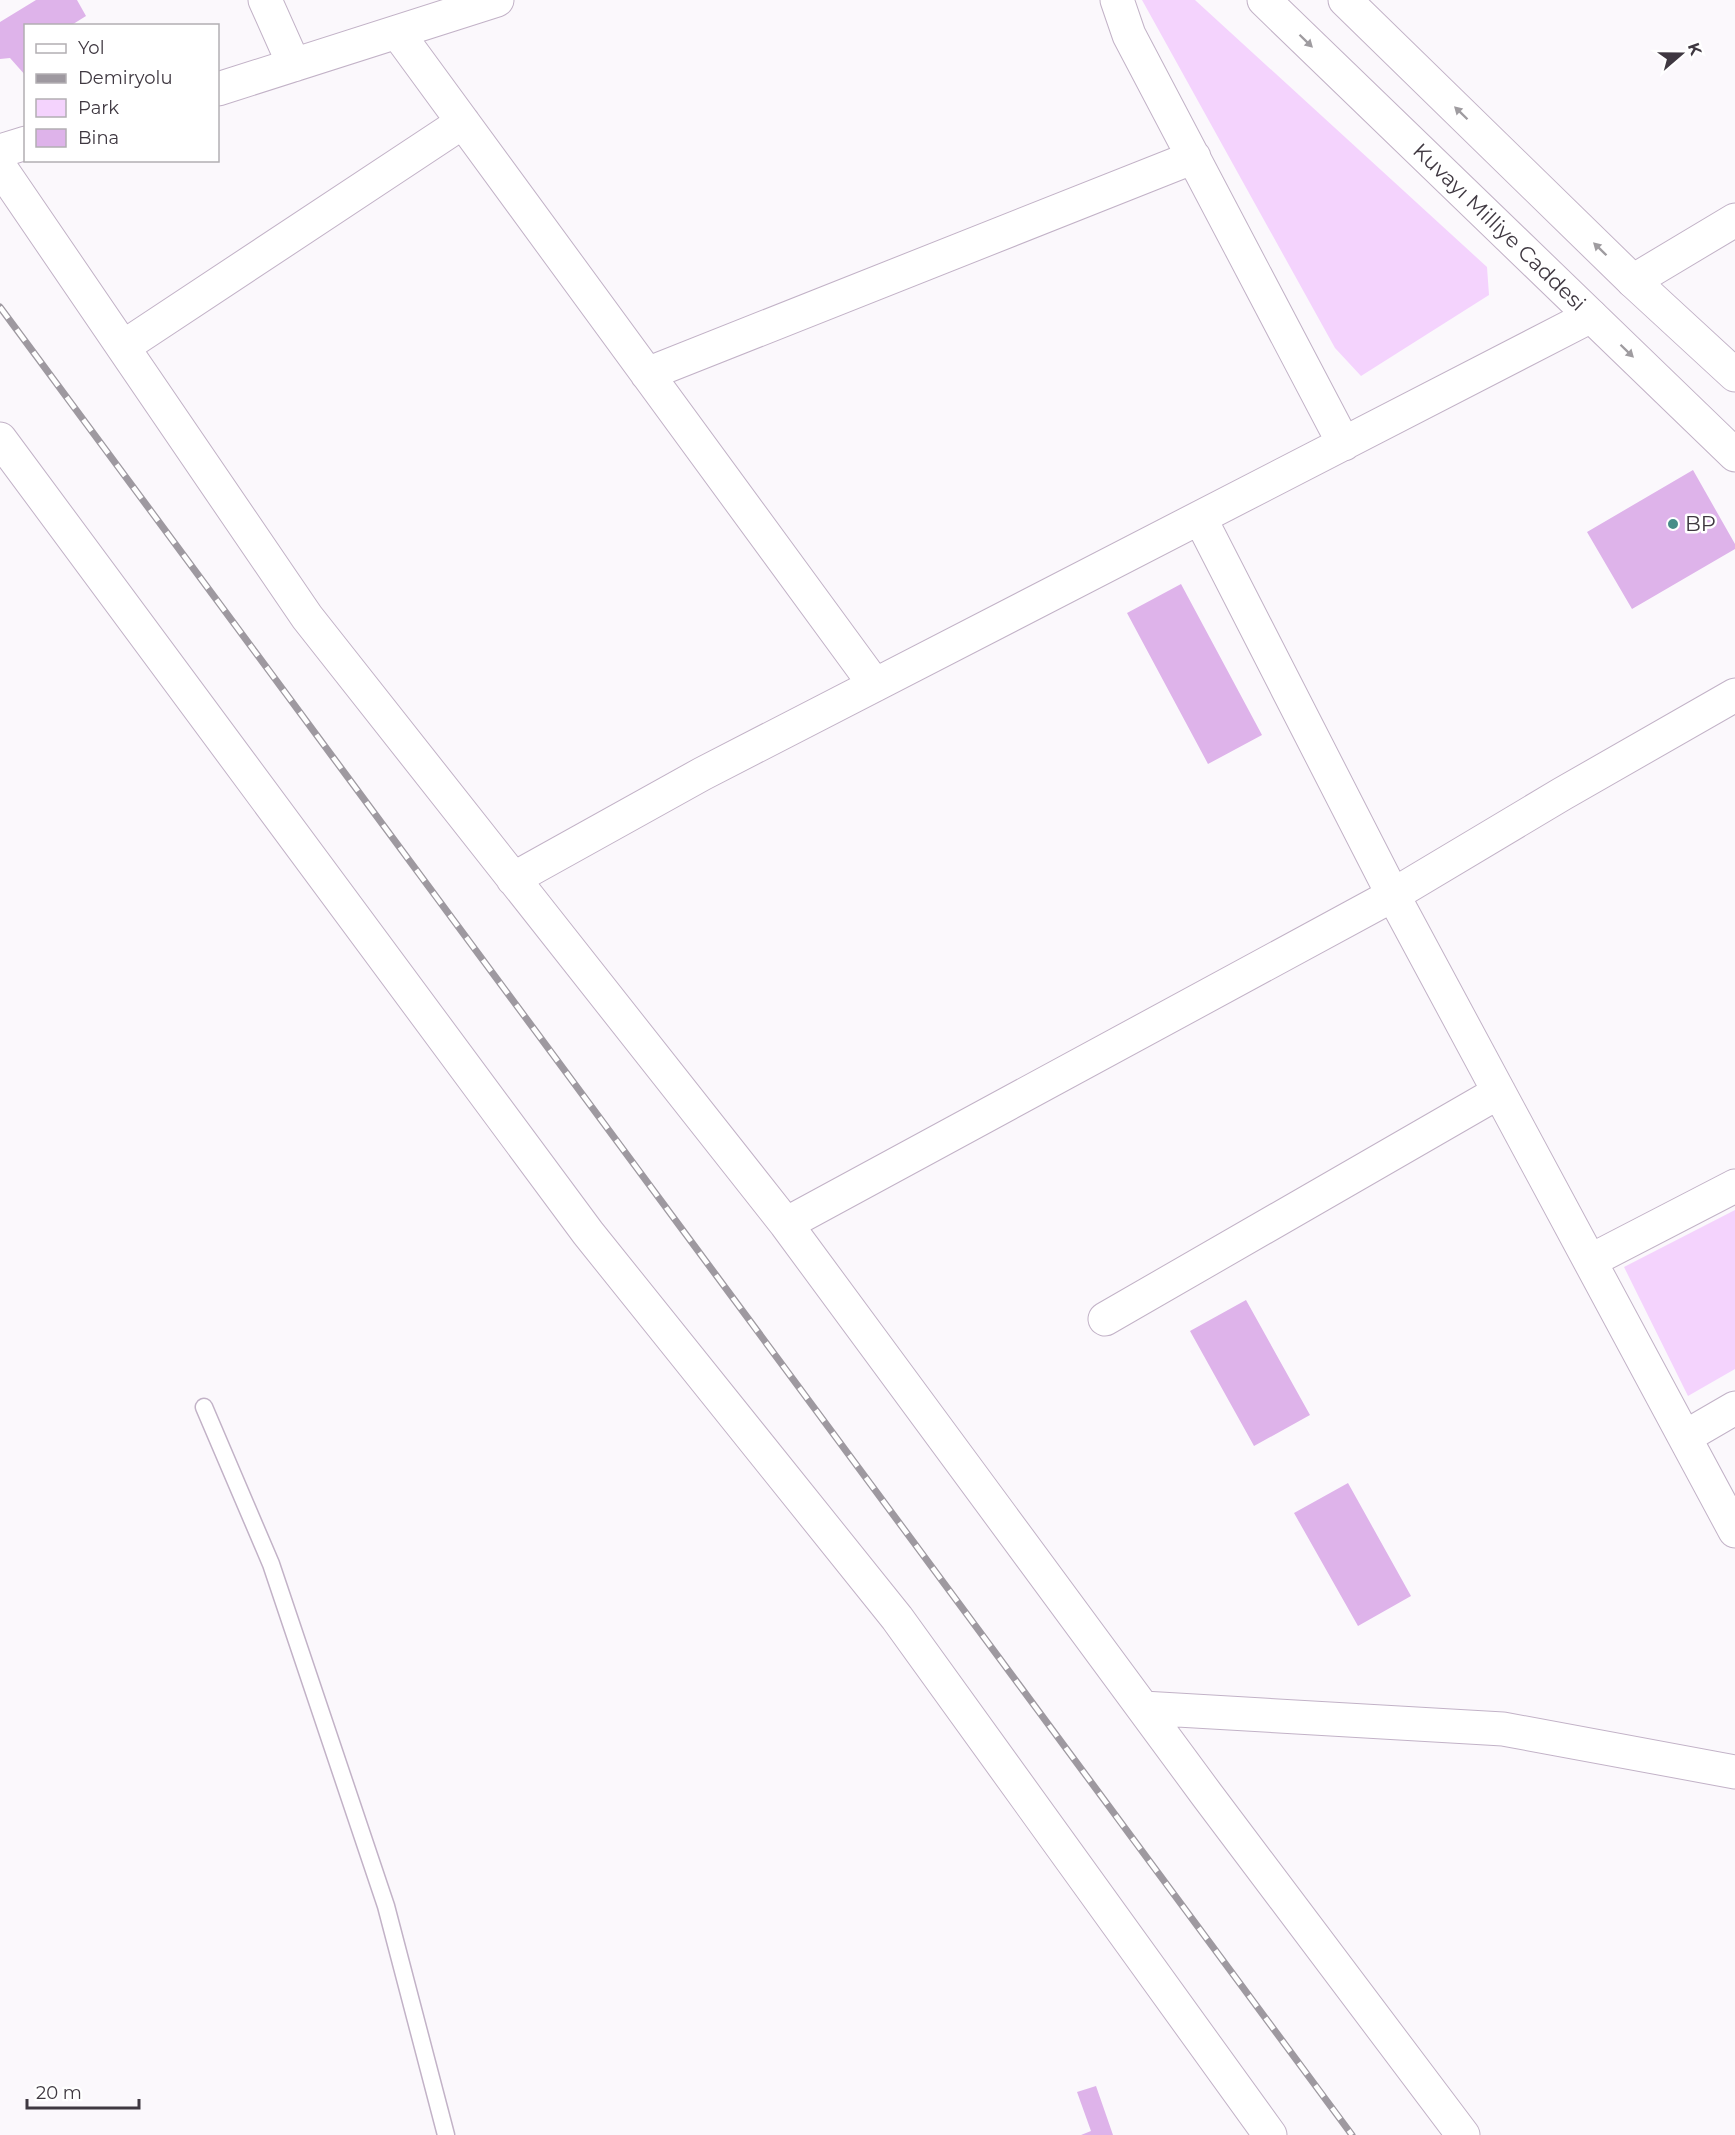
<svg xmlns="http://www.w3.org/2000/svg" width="1735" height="2135" font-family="Montserrat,sans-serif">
  <rect width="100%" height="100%" fill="#fbf8fc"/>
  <path fill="#f4d3fd" d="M 1142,0 L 1195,0 L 1487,267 L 1489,295 L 1361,376 L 1335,348 Z
    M 1735,1210 L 1735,1369 L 1688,1396 L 1624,1267 Z"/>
  <path fill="#deb3ea" d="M 36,0 L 77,0 L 86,16 L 70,26 L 26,26 L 26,76 L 10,58 L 0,59 L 0,22 Z
    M 1693,470 L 1735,544 L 1735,549 L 1632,609 L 1587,532 Z
    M 1181,584 L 1262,735 L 1208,764 L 1127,613 Z
    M 1246,1300 L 1310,1415 L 1254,1446 L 1190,1331 Z
    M 1348,1483 L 1411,1596 L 1358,1626 L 1294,1513 Z
    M 1096,2086 L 1113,2135 L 1081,2135 L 1091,2131 L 1077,2092 Z"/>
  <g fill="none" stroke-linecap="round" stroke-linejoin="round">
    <defs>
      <path id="lane" d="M 204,1407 L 271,1564 L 386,1906 L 446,2135"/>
      <path id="street" d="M 265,0 L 294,65
        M 1117,0 L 1129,35 L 1344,444
        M 397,32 L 875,685
        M 218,89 L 497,0
        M 0,151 L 26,143
        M 0,167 L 307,617 L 786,1224 L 1207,1795 L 1463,2135
        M 1633,281 L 1735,220
        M 123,347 L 463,122
        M 647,374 L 1194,157
        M 0,439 L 588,1233 L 897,1618 L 1270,2135
        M 1200,518 L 1393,895 L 1735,1531
        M 513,879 L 702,774 L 1591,316
        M 786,1224 L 1393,895 L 1562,794 L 1735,695
        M 1590,1261 L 1735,1186
        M 1105,1319 L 1499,1092
        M 1685,1437 L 1735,1408
        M 1143,1708 L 1503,1729 L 1735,1772"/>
      <g id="secondary">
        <path id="s1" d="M 1264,0 L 1735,455"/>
        <path d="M 1345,0 L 1633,281 L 1735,375"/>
      </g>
    </defs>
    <use href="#lane" stroke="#c2b2c7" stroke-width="19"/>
    <use href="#street" stroke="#c2b2c7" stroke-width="35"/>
    <use href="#secondary" stroke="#c2b2c7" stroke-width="35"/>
    <use href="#lane" stroke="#fff" stroke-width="16"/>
    <use href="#street" stroke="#fff" stroke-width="33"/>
    <use href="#secondary" stroke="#fff" stroke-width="33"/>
    <defs>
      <path id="rail" d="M 0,307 L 1352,2135"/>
    </defs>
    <use href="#rail" stroke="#9e99a0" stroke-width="7"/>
    <use href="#rail" stroke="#fff" stroke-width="4.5" stroke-dasharray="14" stroke-linecap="butt"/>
  </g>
  <defs><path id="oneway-solid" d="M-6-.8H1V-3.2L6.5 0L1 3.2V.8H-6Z" transform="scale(1.5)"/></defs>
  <g fill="#9f9ca0">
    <use href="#oneway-solid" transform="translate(1306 41) rotate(44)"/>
    <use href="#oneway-solid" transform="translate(1461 113) rotate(-136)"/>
    <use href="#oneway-solid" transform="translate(1600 249) rotate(-136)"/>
    <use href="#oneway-solid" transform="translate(1627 351) rotate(44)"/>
  </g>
  <circle fill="#468d88" stroke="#fff" stroke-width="2" cx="1673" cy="524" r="6"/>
  <g text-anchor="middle" stroke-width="5" stroke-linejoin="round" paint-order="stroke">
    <g font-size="21" fill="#3f3841" stroke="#fff">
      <text dy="7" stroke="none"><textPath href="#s1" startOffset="327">Kuvayı Milliye Caddesi</textPath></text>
    </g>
    <g font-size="21" fill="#3f3841" stroke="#fff" text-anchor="start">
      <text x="1685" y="531">BP</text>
    </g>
  </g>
  <rect x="24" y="24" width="195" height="138" fill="#ffffff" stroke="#b2afb3" stroke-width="1.5"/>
  <rect x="36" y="44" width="30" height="9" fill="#ffffff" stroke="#b2afb3" stroke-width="1.5"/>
  <text x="78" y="54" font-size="18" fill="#3f3841">Yol</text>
  <rect x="36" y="74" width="30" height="9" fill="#9e99a0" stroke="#b2afb3" stroke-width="1.5"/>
  <text x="78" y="84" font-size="18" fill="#3f3841">Demiryolu</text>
  <rect x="36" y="99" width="30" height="18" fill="#f4d3fd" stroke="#b2afb3" stroke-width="1.5"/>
  <text x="78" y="114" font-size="18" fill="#3f3841">Park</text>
  <rect x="36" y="129" width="30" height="18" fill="#deb3ea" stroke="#b2afb3" stroke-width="1.5"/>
  <text x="78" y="144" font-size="18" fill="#3f3841">Bina</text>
  <g transform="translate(1681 54) rotate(70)" stroke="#ffffff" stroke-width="4.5" paint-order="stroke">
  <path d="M0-4.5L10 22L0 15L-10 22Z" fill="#3f3841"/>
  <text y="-9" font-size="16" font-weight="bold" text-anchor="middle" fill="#3f3841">K</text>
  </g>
  <path d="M27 2099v9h112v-9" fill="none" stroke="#3f3841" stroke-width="3"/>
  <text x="36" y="2099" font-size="18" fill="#3f3841" stroke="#ffffff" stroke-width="4.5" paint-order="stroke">20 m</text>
</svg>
